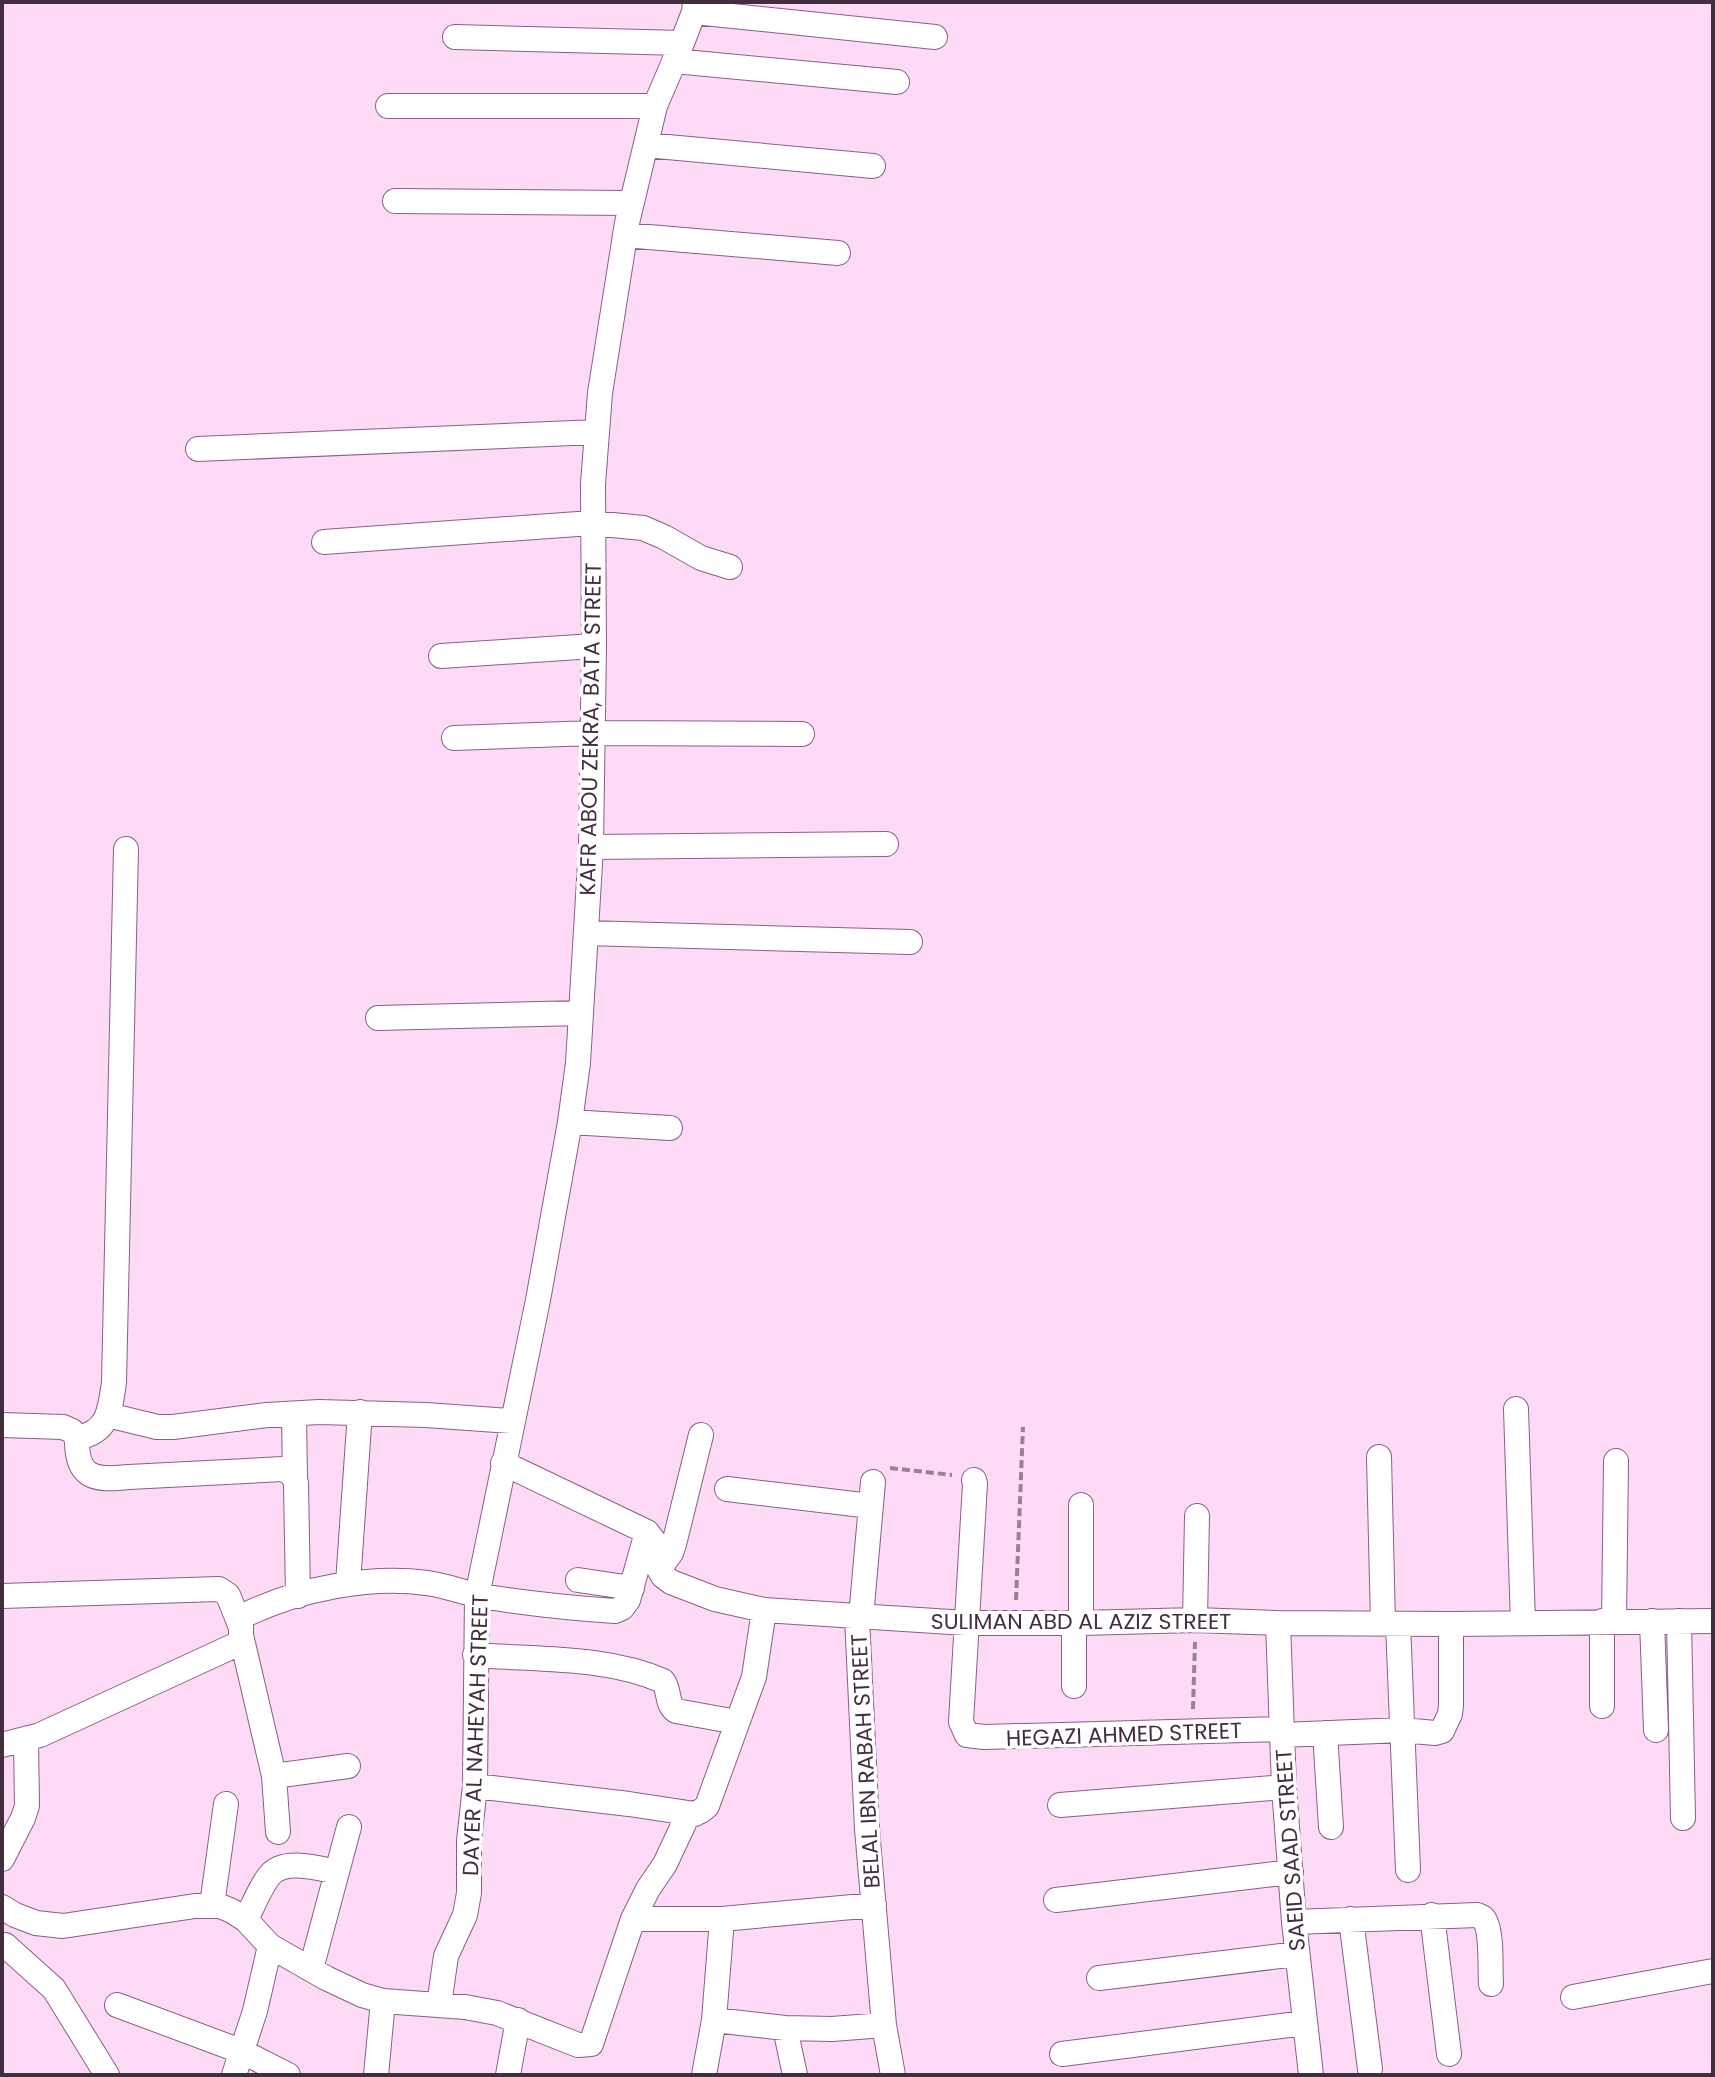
<svg xmlns="http://www.w3.org/2000/svg" width="1715" height="2077" font-family="Poppins,sans-serif">
  <rect width="100%" height="100%" fill="#fddbf7"/>
  <g fill="none" stroke-linecap="round" stroke-linejoin="round">
    <defs>
      <path id="minor" d="M 694,12 L 935,37
        M 455,37 L 682,43
        M 674,61 L 897,82
        M 388,106 L 655,106
        M 646,145 L 873,166
        M 395,201 L 631,203
        M 625,235 L 838,253
        M 198,449 L 597,432
        M 324,542 L 592,523 L 643,528 L 664,537 L 701,558 L 730,567
        M 441,656 L 594,646
        M 454,738 L 593,733 L 802,734
        M 591,847 L 886,844
        M 586,933 L 910,942
        M 378,1018 L 581,1013
        M 570,1122 L 670,1128
        M 1516,1409 L 1523,1623
        M 294,1414 L 295,1479
        M 108,1415 L 157,1427 L 173,1427 L 267,1415 L 319,1412 L 426,1415 L 511,1421
        M 2,1425 L 63,1427 L 72,1431 L 77,1438 C 109,1432 110,1410 114,1382 L 126,849
        M 77,1438 C 76,1478 94,1481 129,1477 L 283,1469 L 292,1474 L 296,1483 L 298,1596
        M 1379,1457 L 1383,1623
        M 503,1463 L 647,1532 L 654,1541 L 659,1569 L 663,1576 L 671,1582 L 715,1599 L 764,1610 L 966,1623 L 1081,1623 L 1195,1620 L 1278,1623 L 1451,1624 L 1713,1621
        M 974,1480 L 975,1484 L 961,1722 L 967,1735 L 984,1737 L 1282,1729
        M 727,1489 L 871,1506
        M 659,1569 L 671,1553 L 674,1544 L 701,1435
        M 578,1580 L 632,1588
        M 348,1583 L 360,1412
        M 2,1596 L 219,1589 L 228,1595 L 240,1625
        M 857,1617 L 867,1829 L 884,2025 L 893,2075
        M 861,1617 L 873,1482
        M 1195,1620 L 1197,1516
        M 1602,1621 L 1602,1706
        M 1614,1621 L 1616,1461
        M 1652,1621 L 1656,1730
        M 1679,1621 L 1683,1818
        M 1074,1623 L 1074,1686
        M 1081,1623 L 1081,1505
        M 1278,1623 L 1284,1787 L 1294,1922 L 1311,2075
        M 1398,1624 L 1408,1870
        M 475,1655 C 537,1660 605,1656 663,1681 C 670,1690 666,1704 676,1711 L 737,1722
        M 1325,1733 L 1331,1827
        M 1282,1735 L 1402,1730 L 1435,1733 L 1442,1731 L 1450,1714 L 1451,1705 L 1451,1624
        M 2,1745 L 40,1735 L 242,1642
        M 274,1776 L 348,1766
        M 475,1786 L 629,1804 L 695,1814
        M 1060,1805 L 1284,1787
        M 278,1832 L 274,1776 L 241,1635 L 241,1619 L 247,1614 C 300,1589 369,1575 427,1583 C 445,1585 463,1593 481,1596 C 525,1603 571,1608 615,1611 L 622,1608 L 628,1600 L 647,1532
        M 2,1859 L 23,1818 L 27,1806 L 26,1740
        M 1056,1900 L 1291,1872
        M 212,1905 L 226,1804
        M 2,1907 L 15,1915 L 36,1923 L 63,1926 L 195,1906 L 220,1906 L 232,1911 L 246,1920 L 270,1946 L 326,1978 L 362,1995 L 383,2001 L 465,2007 L 497,2013 L 578,2045 L 591,2044 L 633,1919 L 648,1889 L 665,1864 L 687,1817 L 701,1811 L 707,1806 L 754,1677 L 764,1610
        M 1432,1915 L 1449,2054
        M 633,1919 L 722,1919 L 874,1905
        M 1351,1919 L 1370,2069
        M 246,1920 C 253,1906 260,1887 270,1875 C 284,1858 318,1868 337,1872
        M 1294,1922 L 1477,1915 C 1482,1917 1484,1917 1486,1923 C 1492,1936 1490,1969 1491,1984
        M 5,1945 L 54,1989 L 107,2075
        M 311,1969 L 349,1827
        M 1099,1978 L 1297,1954
        M 1573,1997 L 1713,1971
        M 117,2005 L 243,2052 L 288,2075
        M 439,2005 L 446,1956 L 465,1915 L 469,1893 L 469,1841 L 475,1786 L 477,1596 L 538,1300 L 570,1122 L 578,1063 L 591,847 L 594,646 L 593,484 L 600,393 L 627,223 L 655,106 L 682,43 L 694,12 L 695,2
        M 714,2020 L 785,2028 L 832,2029 L 884,2025
        M 785,2028 L 795,2075
        M 1062,2054 L 1305,2023
        M 234,2075 L 255,2011 L 270,1946
        M 376,2075 L 383,2001
        M 508,2075 L 518,2020
        M 704,2075 L 714,2020 L 722,1919"/>
    </defs>
    <use href="#minor" stroke="#8d5d87" stroke-width="26"/>
    <path stroke="#9a7f95" stroke-width="4" stroke-dasharray="8 4" stroke-linecap="butt" d="M 890,1468 L 952,1475
      M 1016,1600 L 1023,1427
      M 1193,1709 L 1195,1642"/>
    <use href="#minor" stroke="#fff" stroke-width="24"/>
  </g>
  <g text-anchor="middle" stroke-width="7" stroke-linejoin="round" paint-order="stroke">
    <g font-size="22" fill="#432e40" stroke="#fff">
      <text transform="translate(590 729) rotate(-89)" y="8">KAFR ABOU ZEKRA, BATA STREET</text>
      <text x="1081" y="1629">SULIMAN ABD AL AZIZ STREET</text>
      <text transform="translate(1124 1734) rotate(-2)" y="8">HEGAZI AHMED STREET</text>
      <text transform="translate(475 1735) rotate(-88)" y="8">DAYER AL NAHEYAH STREET</text>
      <text transform="translate(865 1761) rotate(-93)" y="8">BELAL IBN RABAH STREET</text>
      <text transform="translate(1290 1850) rotate(-94)" y="8">SAEID SAAD STREET</text>
    </g>
  </g>
  <rect width="1715" height="2077" fill="none" stroke="#432e40" stroke-width="8"/>
</svg>
